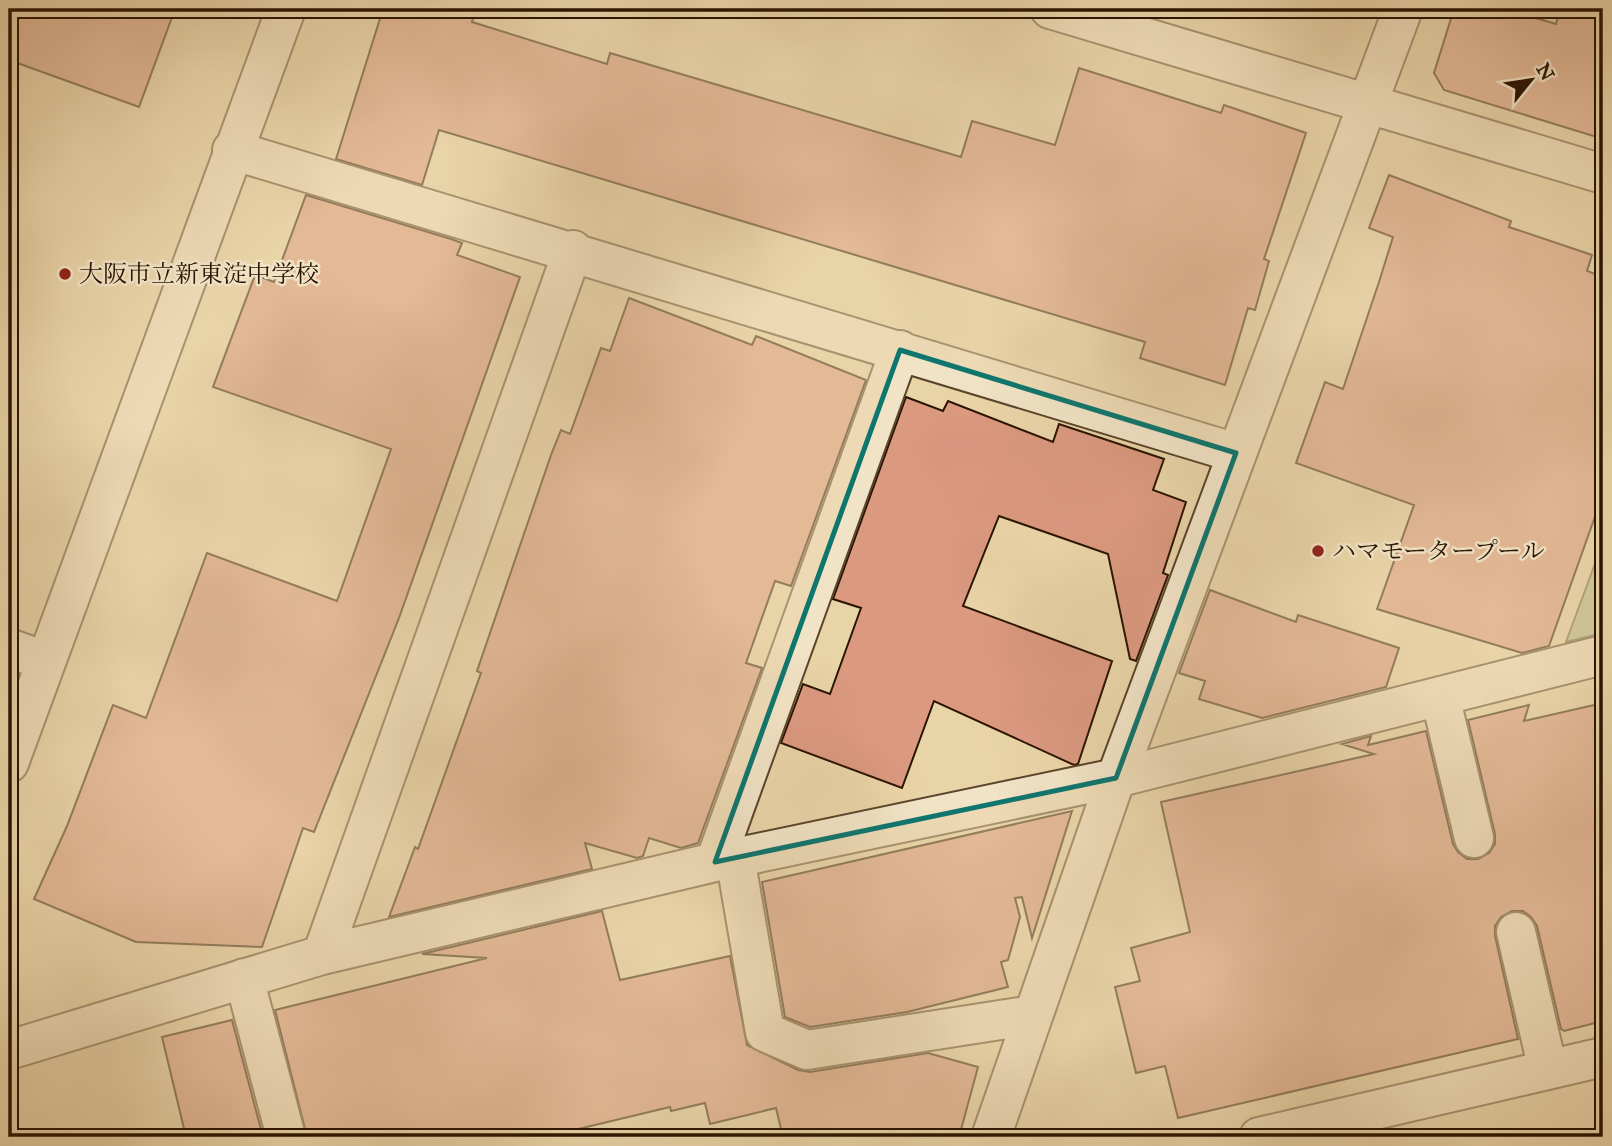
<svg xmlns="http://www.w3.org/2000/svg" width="1612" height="1146" font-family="'IM FELL Great Primer','Noto Serif JP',serif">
  <rect width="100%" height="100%" fill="#e9d4a8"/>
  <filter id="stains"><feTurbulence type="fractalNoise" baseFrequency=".00286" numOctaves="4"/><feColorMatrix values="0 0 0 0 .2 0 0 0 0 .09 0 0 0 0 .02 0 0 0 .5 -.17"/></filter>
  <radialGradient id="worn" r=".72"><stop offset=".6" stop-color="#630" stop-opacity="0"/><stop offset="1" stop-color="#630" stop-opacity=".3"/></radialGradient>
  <path fill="#b3bd8b" stroke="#6f6846" stroke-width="2" d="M 1603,542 L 1603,633 L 1566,642 Z"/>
  <path fill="#db9980" stroke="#2b1401" stroke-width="2" d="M 9,9 L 175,9 L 139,107 L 9,60 Z
    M 383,9 L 476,9 L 472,22 L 607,64 L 610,53 L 961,157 L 972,121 L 1055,145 L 1079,68 L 1221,113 L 1224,105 L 1306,133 L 1264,259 L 1269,261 L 1255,310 L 1248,308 L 1225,385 L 1140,358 L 1145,342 L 439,130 L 422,185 L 336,159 Z
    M 1454,9 L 1505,9 L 1556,24 L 1560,9 L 1603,9 L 1603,139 L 1444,90 L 1434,73 Z
    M 1389,175 L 1511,221 L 1509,227 L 1592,255 L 1587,271 L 1603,277 L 1603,494 L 1549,646 L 1522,653 L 1377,609 L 1414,505 L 1296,463 L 1325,382 L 1343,389 L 1379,282 L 1393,237 L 1369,228 Z
    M 306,195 L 451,239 L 462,243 L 457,255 L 520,277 L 399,618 L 314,832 L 303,828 L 262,947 L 136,942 L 34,899 L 67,826 L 113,705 L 146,718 L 207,553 L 337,601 L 391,449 L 213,387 L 255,275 L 274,282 Z
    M 629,298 L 752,345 L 756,336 L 866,380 L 791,586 L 775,581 L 746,663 L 762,668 L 698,843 L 681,848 L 649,838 L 643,856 L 637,858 L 585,843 L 592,869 L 389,917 L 415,847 L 418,849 L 481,673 L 477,671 L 551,455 L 561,430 L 570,434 L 601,348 L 610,351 Z
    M 906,397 L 943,411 L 948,401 L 1053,442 L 1059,424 L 1164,459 L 1153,490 L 1186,502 L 1163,573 L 1168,575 L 1136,661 L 1130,659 L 1108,554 L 999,516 L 963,606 L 1112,661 L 1078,764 L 1074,765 L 934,701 L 902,788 L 781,743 L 803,684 L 830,694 L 861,608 L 833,599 Z
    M 1210,590 L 1296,622 L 1298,615 L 1399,648 L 1386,687 L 1262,718 L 1199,699 L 1205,681 L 1179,673 Z
    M 1603,703 L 1603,1021 L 1564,1031 L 1561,1029 L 1537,926 L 1531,917 L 1523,911 L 1512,911 L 1501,917 L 1495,926 L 1495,936 L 1518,1039 L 1178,1118 L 1165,1066 L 1136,1073 L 1115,987 L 1140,981 L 1131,948 L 1190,932 L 1161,802 L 1374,754 L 1342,744 L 1371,736 L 1368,745 L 1426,731 L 1453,844 L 1458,852 L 1467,859 L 1478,859 L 1489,853 L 1495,844 L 1495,834 L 1468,720 L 1529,705 L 1524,721 Z
    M 1072,811 L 1032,938 L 1022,897 L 1015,898 L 1020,917 L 1008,960 L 1001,962 L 1008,987 L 907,1012 L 810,1027 L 785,1017 L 762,882 Z
    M 602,911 L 620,980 L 730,956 L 747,1045 L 798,1070 L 810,1072 L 928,1053 L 978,1067 L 959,1137 L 783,1137 L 776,1108 L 710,1124 L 705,1103 L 671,1111 L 670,1107 L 545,1137 L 307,1137 L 275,1010 L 487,958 L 422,954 Z
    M 232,1020 L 263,1137 L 186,1137 L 162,1037 Z"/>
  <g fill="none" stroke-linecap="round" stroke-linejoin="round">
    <defs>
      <path id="minor" d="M 1050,9 L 1603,174
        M 232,150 L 1236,453
        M 9,648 L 45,661
        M 1440,696 L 1474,838
        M 9,763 L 286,9
        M 735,857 L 765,1032 L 807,1050 L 1033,1015
        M 715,862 L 900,350
        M 1516,932 L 1548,1070
        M 322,955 L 573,250
        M 244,978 L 286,1137
        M 9,1050 L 322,955 L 715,862 L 1116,778 L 1603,655
        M 991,1137 L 1116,778 L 1403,9
        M 1259,1137 L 1603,1057"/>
    </defs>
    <use href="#minor" stroke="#5a442b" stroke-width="42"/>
    <use href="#minor" stroke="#f1e3c6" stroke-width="38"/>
  </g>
  <path d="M0 0H1612V1146H0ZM 900,350 L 1236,453 L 1116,778 L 715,862 Z" fill="#e9d4a8" fill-opacity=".55" fill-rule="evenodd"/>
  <path fill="none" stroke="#0f766e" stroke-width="5" stroke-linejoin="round" d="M 900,350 L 1236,453 L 1116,778 L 715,862 Z"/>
  <g fill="#8f2418" stroke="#f1e3c6" stroke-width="2.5">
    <circle cx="65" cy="274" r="7"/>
    <circle cx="1318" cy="551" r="7"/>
  </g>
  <g text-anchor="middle" stroke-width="5" stroke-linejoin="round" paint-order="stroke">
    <g font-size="24" fill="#2b1401" stroke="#f1e3c6" text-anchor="start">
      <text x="79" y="282">大阪市立新東淀中学校</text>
      <text x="1332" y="559">ハマモータープール</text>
    </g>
  </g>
  <rect width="1612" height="1146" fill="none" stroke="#e9d4a8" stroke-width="35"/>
  <rect x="10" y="10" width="1591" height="1125" fill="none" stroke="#2b1401" stroke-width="3.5"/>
  <rect x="18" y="18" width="1577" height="1111" fill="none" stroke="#2b1401" stroke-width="2"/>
  <g transform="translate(1531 80) rotate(60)" stroke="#f1e3c6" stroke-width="5" paint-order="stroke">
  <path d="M0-5L12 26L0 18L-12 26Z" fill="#2b1401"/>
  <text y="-10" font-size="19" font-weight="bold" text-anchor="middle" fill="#2b1401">N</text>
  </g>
  <rect width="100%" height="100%" filter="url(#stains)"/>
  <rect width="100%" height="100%" fill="url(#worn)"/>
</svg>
